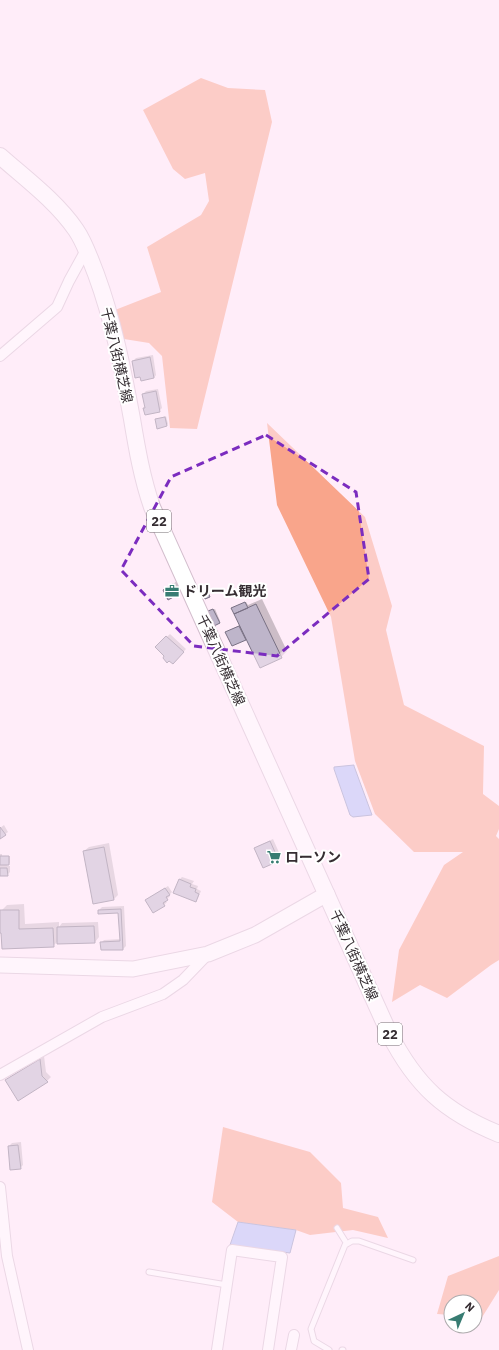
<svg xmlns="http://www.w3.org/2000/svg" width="499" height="1350" font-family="'IBM Plex Sans','Noto Sans JP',sans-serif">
  <rect width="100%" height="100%" fill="#ffedf9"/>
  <path fill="#f9a58b" d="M 201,78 L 228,88 L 265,90 L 272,122 L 197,429 L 170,428 L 162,356 L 149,343 L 124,339 L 115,310 L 161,292 L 147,247 L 201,215 L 209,201 L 205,173 L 185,179 L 173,169 L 143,110 Z
    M 267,423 L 365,517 L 392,606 L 386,630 L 404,705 L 484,746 L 483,794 L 499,806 L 499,829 L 496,836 L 499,839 L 499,960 L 491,965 L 447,998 L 420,985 L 392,1002 L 399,950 L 444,865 L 463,852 L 414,852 L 375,814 L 355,761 L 331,617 L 277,505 Z
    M 223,1127 L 310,1152 L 341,1183 L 343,1208 L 378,1217 L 388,1238 L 353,1230 L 310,1235 L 296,1230 L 238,1222 L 212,1202 Z
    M 499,1256 L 499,1290 L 481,1319 L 475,1318 L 475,1302 L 451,1302 L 451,1315 L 437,1314 L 448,1276 Z"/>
  <path fill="#b0bdf9" stroke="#8b92bd" d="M 354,765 L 354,766 L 372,815 L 353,817 L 350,815 L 334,769 L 334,767 Z
    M 238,1222 L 296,1230 L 290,1253 L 230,1245 Z"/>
  <path fill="#0003" d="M 153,355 L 156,375 L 154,378 L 133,361 L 136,358 Z
    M 158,389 L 162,408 L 159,411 L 144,408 L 146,407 L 143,394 L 146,391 Z
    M 166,416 L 168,424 L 167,425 L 156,419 Z
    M 176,582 L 181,590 L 178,593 L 164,590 Z
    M 262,599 L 287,651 L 281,657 L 246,638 L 245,639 L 227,633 L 230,630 L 240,625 L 234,608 L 246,602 L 248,605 Z
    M 215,609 L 220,621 L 219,622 L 209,612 Z
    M 170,634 L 186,649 L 173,663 L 156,647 Z
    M 4,825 L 8,832 L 0,838 L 0,828 Z
    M 273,839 L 281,857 L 278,860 L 255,849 L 258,846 Z
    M 109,843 L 118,895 L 114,899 L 84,851 L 89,847 Z
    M 0,854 L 2,854 L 2,856 L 10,856 L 10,863 L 7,866 L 10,866 L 10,872 L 7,875 L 0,875 Z
    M 182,877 L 194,881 L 192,884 L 198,886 L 197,889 L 201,891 L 198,898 L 196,901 L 179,880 Z
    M 168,886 L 172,892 L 169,895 L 170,896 L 165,901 L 167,902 L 164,905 L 149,898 Z
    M 24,904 L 25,924 L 59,922 L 59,927 L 62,923 L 98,922 L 99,937 L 95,942 L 58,941 L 53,946 L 0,932 L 1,911 L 7,905 Z
    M 124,906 L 126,946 L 123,949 L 101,943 L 104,940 L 121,939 L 119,912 L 99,910 L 102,907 Z
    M 44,1056 L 46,1072 L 51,1077 L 47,1081 L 7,1080 L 11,1076 Z
    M 21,1142 L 23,1165 L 20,1168 L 9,1146 L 12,1143 Z"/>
  <path fill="#beb5ca" stroke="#797184" d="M 150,357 L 154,378 L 141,381 L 140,377 L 135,378 L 132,361 Z
    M 156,391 L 160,412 L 145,415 L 143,408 L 145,408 L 142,394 Z
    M 165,417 L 167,426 L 157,429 L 155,419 Z
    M 173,584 L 179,594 L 168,600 L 163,590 Z
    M 207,590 L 210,597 L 205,599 L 202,593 Z
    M 245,602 L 248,608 L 234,614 L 231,608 Z
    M 256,604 L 282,658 L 260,668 L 234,614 Z
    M 213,609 L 220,623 L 214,626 L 208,611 Z
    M 239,626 L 246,640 L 232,646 L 225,632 Z
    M 166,636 L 184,652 L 173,664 L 169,661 L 167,663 L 163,658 L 164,656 L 155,647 Z
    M 0,827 L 6,835 L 0,839 Z
    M 270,841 L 279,861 L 263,868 L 254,848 Z
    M 104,847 L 114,900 L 93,904 L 83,851 Z
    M 0,856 L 9,856 L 9,865 L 0,865 Z
    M 0,868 L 7,868 L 8,876 L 0,876 Z
    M 179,879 L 191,884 L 190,887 L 196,889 L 195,892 L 199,894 L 196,902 L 173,893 Z
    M 165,888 L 170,895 L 166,897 L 168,900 L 163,903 L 165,906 L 153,913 L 145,900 Z
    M 121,909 L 123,950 L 101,950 L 100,942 L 120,941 L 118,913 L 98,914 L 98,910 Z
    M 0,910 L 19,910 L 19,929 L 53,928 L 54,947 L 2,949 L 1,933 L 0,933 Z
    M 94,926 L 95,943 L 57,944 L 57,927 Z
    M 40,1059 L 42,1076 L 48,1082 L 18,1101 L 5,1080 Z
    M 18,1145 L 21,1169 L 10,1170 L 8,1146 Z"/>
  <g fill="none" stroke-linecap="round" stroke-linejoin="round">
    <defs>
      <path id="lane" d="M 337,1228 L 347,1244
        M 149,1272 L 227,1285
        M 329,1350 L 314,1341 L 311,1329 L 345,1245 L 352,1241 L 359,1241 L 413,1260
        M 342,1350 L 343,1350"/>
      <path id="street" d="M 0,356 L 57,307 L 69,281 L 86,250
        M 0,1075 L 102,1017 L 163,994 L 183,980 L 208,954
        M 0,1187 L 7,1256 L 28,1350
        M 217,1350 L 232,1250 L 282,1257 L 268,1350
        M 291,1350 L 294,1335"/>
      <path id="secondary" d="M 0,965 L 133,969 L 208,954 L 255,935 L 327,894"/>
      <path id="primary" d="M 0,156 C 26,179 56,201 76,230 C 85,243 90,259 96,274 C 113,320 123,370 132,419 C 137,449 142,478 152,507 L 389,1033 C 416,1086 445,1112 499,1134"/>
    </defs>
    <use href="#lane" stroke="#d3becd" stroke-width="7"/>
    <use href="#street" stroke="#d3becd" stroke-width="12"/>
    <use href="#secondary" stroke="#d3becd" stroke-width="17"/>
    <use href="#primary" stroke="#d3becd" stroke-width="18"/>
    <use href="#lane" stroke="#fff" stroke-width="5"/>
    <use href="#street" stroke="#fff" stroke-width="10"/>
    <use href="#secondary" stroke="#fff" stroke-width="15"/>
    <use href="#primary" stroke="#fff" stroke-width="16"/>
  </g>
  <path d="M0 0H499V1350H0ZM 266,435 L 356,492 L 369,579 L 277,656 L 194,646 L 121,570 L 171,477 Z" fill="#ffedf9" fill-opacity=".55" fill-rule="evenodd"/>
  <path fill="none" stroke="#7b2cbf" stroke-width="3" stroke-dasharray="8 5" stroke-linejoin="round" d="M 266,435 L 356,492 L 369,579 L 277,656 L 194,646 L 121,570 L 171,477 Z"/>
  <defs>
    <symbol id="office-bare" viewBox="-9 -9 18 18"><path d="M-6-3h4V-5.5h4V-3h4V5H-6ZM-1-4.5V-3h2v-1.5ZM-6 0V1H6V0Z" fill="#377c72" stroke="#fff" stroke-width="2.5" paint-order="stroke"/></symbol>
    <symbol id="supermarket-bare" viewBox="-9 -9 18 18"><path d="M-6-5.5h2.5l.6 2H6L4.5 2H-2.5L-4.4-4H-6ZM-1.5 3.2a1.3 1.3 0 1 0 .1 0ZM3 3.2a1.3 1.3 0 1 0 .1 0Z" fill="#377c72" stroke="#fff" stroke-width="2.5" paint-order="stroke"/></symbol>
  </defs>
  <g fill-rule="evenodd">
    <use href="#office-bare" x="162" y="581" width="20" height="20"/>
    <use href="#supermarket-bare" x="264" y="847" width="20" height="20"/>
  </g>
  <g text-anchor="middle" stroke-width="4" stroke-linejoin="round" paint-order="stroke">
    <g fill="#fff" stroke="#726c70" stroke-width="1">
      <rect x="147" y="510" width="24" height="22" rx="3"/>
      <rect x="378" y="1023" width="24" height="22" rx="3"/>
    </g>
    <g font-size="13" font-weight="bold" fill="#352d32">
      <text x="159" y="526">22</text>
      <text x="390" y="1039">22</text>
    </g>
    <g font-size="14" fill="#352d32" stroke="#fff">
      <text transform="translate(117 355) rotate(77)" y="5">千葉八街横芝線</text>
      <text transform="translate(221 660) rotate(66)" y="5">千葉八街横芝線</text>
      <text transform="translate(354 955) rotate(66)" y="5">千葉八街横芝線</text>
    </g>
    <g font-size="14" font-weight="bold" fill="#352d32" stroke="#fff" text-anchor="start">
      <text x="183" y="596">ドリーム観光</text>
      <text x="285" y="862">ローソン</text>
    </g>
  </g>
  <g transform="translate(463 1314) rotate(44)"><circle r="19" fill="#ffffff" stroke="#aeabad"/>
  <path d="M0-3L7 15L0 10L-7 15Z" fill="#377c72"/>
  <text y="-6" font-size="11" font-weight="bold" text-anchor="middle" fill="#352d32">N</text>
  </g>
</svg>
